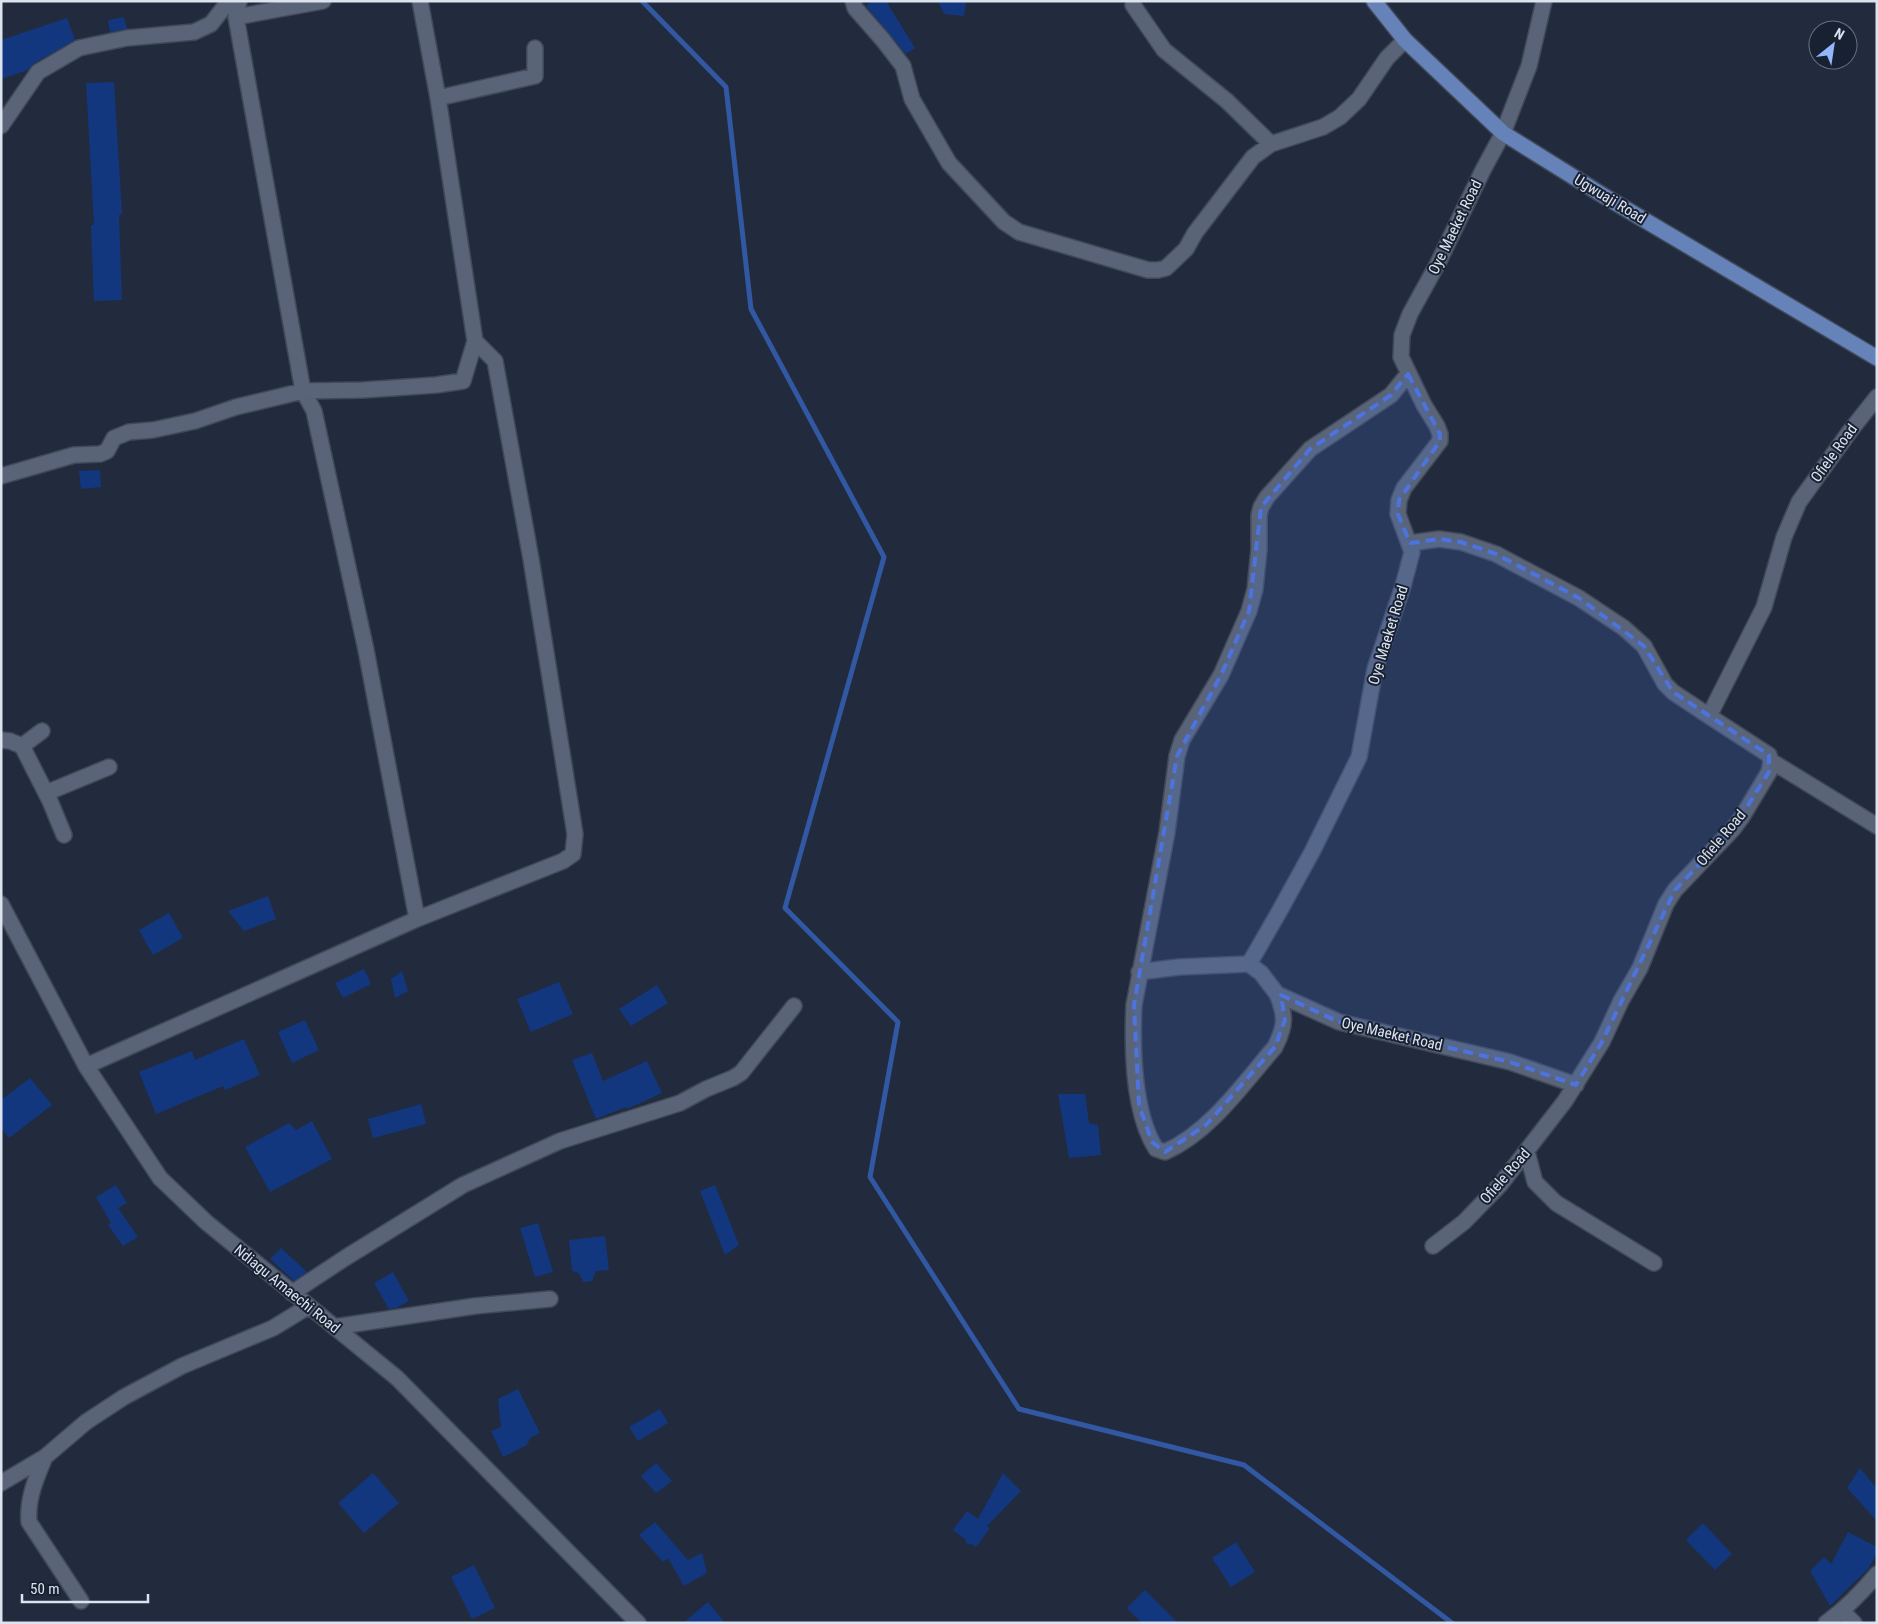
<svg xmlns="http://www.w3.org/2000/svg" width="1878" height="1624" font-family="'Roboto Condensed',sans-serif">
  <rect width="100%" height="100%" fill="#212b3d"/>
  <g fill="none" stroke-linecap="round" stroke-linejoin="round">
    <path stroke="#3258a3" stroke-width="5" d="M 642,1 L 726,87 L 751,309 L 884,557 L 785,908 L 898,1022 L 870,1177 L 1019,1409 L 1244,1465 L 1452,1623"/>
  </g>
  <path fill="#13377e" d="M 872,1 L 886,1 L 915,48 L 906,54 L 866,6 Z
    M 938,1 L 966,1 L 964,16 L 944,14 Z
    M 124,17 L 127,29 L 110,32 L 108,20 Z
    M 67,18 L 75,40 L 33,64 L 28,70 L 1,79 L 1,40 Z
    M 114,82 L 122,214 L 119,215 L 122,300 L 94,301 L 91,225 L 94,225 L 86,83 Z
    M 100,470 L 101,487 L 81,489 L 79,471 Z
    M 268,896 L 276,919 L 244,931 L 228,911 Z
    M 169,913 L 183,938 L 153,955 L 139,930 Z
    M 364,969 L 371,984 L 343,998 L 335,983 Z
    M 402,971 L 408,991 L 395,998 L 391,979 Z
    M 559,982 L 573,1014 L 531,1032 L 517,999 Z
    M 657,985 L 668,1003 L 631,1026 L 619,1009 Z
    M 305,1020 L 319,1050 L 292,1063 L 278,1032 Z
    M 244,1039 L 260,1075 L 225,1090 L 223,1086 L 156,1114 L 139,1072 L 192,1051 L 195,1060 Z
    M 592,1053 L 603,1081 L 647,1061 L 662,1093 L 627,1109 L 626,1107 L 596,1119 L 572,1060 Z
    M 30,1078 L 52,1105 L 9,1138 L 1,1128 L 1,1100 Z
    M 1058,1094 L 1085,1094 L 1089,1123 L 1098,1125 L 1101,1155 L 1069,1158 Z
    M 421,1104 L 426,1124 L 373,1138 L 368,1119 Z
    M 312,1121 L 332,1159 L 270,1192 L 245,1147 L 289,1123 L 296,1130 Z
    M 116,1185 L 127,1203 L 118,1208 L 138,1237 L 123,1246 L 108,1225 L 111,1223 L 96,1197 Z
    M 715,1185 L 739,1245 L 725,1255 L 700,1191 Z
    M 538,1223 L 553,1272 L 535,1277 L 520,1228 Z
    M 605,1236 L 609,1270 L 596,1271 L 592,1281 L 583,1282 L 579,1273 L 572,1271 L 569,1240 Z
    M 281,1248 L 307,1272 L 294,1281 L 270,1259 Z
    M 393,1272 L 409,1301 L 396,1308 L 389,1309 L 374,1283 Z
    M 518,1389 L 540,1433 L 530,1438 L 527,1445 L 503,1457 L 491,1431 L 501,1427 L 498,1399 Z
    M 660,1409 L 668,1423 L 638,1441 L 629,1427 Z
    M 656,1463 L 672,1481 L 656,1493 L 641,1476 Z
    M 1860,1468 L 1877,1489 L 1877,1521 L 1847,1488 Z
    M 373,1473 L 399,1503 L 364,1533 L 338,1503 Z
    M 1003,1473 L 1021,1491 L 987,1526 L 990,1528 L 976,1547 L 970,1543 L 969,1545 L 965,1542 L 966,1540 L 953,1530 L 967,1511 L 978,1519 Z
    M 655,1522 L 688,1560 L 702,1553 L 707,1573 L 684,1586 L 668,1558 L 663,1562 L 639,1535 Z
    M 1703,1523 L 1732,1554 L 1715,1570 L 1686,1540 Z
    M 1848,1532 L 1877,1547 L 1877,1552 L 1869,1568 L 1830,1606 L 1810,1571 L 1824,1557 L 1831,1564 Z
    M 1236,1542 L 1255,1572 L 1231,1587 L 1212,1558 Z
    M 474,1565 L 495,1608 L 472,1619 L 451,1577 Z
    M 1145,1590 L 1178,1623 L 1142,1623 L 1127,1608 Z
    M 708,1602 L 725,1623 L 683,1623 Z"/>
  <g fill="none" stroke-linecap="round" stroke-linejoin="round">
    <defs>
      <path id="minor" d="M 239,1 L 236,17 L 303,391 L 314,411 L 366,650 L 417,919
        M 853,1 L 855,8 L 883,40 L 903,66 L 912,99 L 949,163 L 1004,222 L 1019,232 L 1148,270 L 1158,270 L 1166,268 L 1186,249 L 1195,233 L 1253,157 L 1271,144 L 1323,127 L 1340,117 L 1359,99 L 1387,58 L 1405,40
        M 1133,5 L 1164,50 L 1227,101 L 1271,144
        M 236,17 L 323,1
        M 438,98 L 535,76 L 535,48
        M 1,126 L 38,72 L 79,48 L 127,38 L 194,32 L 211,24 L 229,1
        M 1,476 L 74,455 L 100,454 L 107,451 L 114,438 L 129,432 L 153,430 L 195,421 L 236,407 L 303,391 L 363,390 L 436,385 L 463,381 L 475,341
        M 1410,543 L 1439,539 L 1461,542 L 1496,554 L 1579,598 L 1624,628 L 1644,646 L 1665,684 L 1673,692 L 1709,716
        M 1,740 L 10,741 L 22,746 L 50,801 L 64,835
        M 22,746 L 42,731
        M 1771,761 L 1877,826
        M 46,793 L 109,767
        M 1,904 L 86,1066 L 160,1178 L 206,1222 L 397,1378 L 638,1623
        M 1249,964 L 1279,912 L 1312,852 L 1359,757 L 1375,669 L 1403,586 L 1412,552 L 1398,514 L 1399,500 L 1404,488 L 1440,441 L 1440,434 L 1437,426 L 1424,405 L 1401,357 L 1402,335 L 1410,314 L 1438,263 L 1483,170 L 1503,133 L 1529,66 L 1544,1
        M 1139,972 L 1179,967 L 1249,964 L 1261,973 L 1277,994 L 1339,1022 L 1510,1062 L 1576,1085
        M 1277,994 C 1286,1016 1286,1025 1275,1047 C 1243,1084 1210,1132 1165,1152 L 1156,1149 C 1133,1113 1132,1047 1134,1005 L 1167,832 L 1177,756 L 1182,740 L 1221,675 L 1249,611 L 1255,589 L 1259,549 L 1259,515 L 1261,507 L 1267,497 L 1310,449 L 1391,395 L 1408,374
        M 86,1066 L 417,919 L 563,861 L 573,854 L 575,834 L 531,559 L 495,361 L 475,341 L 438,98 L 420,1
        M 1527,1152 L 1535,1182 L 1556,1203 L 1654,1263
        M 1433,1246 L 1464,1222 L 1500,1185 L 1565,1101 L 1602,1042 L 1621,1001 L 1640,968 L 1666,904 L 1675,890 L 1733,829 L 1742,817 L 1769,772 L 1771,761 L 1769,755 L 1709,716 L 1764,607 L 1784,537 L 1799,502 L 1850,431 L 1877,397
        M 292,1293 L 345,1258 L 463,1185 L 560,1141 L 680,1103 L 706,1089 L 733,1078 L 741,1073 L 794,1006
        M 334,1327 L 475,1306 L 550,1299
        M 45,1457 C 36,1478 27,1499 29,1522 L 81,1601
        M 1,1483 L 45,1457 L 86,1422 L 124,1397 L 182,1366 L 273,1328 L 309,1306
        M 1842,1611 L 1854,1623
        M 1826,1623 C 1845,1609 1862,1592 1877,1574"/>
      <path id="major" d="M 1374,1 L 1405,40 L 1503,133 L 1604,196 L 1877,358"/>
    </defs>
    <use href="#minor" stroke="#414958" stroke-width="18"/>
    <use href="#major" stroke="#414958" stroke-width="18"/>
    <use href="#minor" stroke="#596479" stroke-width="15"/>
    <use href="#major" stroke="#6582b9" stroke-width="15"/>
  </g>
  <path fill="#4d73de" fill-opacity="0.2" stroke="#4d73de" stroke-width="4" stroke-dasharray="10 6" stroke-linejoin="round" d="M 1408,374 L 1440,434 L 1440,441 L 1399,500 L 1398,514 L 1410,543 L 1439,539 L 1461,542 L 1496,554 L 1579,598 L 1644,646 L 1673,692 L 1769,755 L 1769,772 L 1733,829 L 1675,890 L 1602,1042 L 1576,1085 L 1510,1062 L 1339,1022 L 1281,995 L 1285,1020 L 1275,1047 L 1206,1125 L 1165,1152 L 1152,1142 L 1139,1105 L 1134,1005 L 1177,756 L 1221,675 L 1249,611 L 1261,507 L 1310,449 L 1391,395 Z"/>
  <g text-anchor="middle" stroke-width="4" stroke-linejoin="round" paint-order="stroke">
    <g font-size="15" fill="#dce3ef" stroke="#182132">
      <text transform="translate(1610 199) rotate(31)" y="5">Ugwuaji Road</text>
      <text transform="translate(1455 227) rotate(-64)" y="5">Oye Maeket Road</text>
      <text transform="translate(1834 453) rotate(-54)" y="5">Ofiele Road</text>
      <text transform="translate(1388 635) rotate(-73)" y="5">Oye Maeket Road</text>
      <text transform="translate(1721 838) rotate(-50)" y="5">Ofiele Road</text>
      <text transform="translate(1392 1034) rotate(13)" y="5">Oye Maeket Road</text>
      <text transform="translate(1505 1176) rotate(-49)" y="5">Ofiele Road</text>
      <text transform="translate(287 1289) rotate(39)" y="5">Ndiagu Amaechi Road</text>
    </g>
  </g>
  <rect width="1878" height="1624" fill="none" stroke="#dce3ef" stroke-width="5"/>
  <g transform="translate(1833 45) rotate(30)"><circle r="24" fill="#182132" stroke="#666f7e"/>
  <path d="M0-4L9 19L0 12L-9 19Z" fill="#92b7fd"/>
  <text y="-8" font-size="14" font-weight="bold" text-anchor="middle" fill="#dce3ef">N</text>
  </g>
  <path d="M22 1594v8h126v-8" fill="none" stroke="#dce3ef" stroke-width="2.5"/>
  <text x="30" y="1594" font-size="15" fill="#dce3ef" stroke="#182132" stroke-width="4" paint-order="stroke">50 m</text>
</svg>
